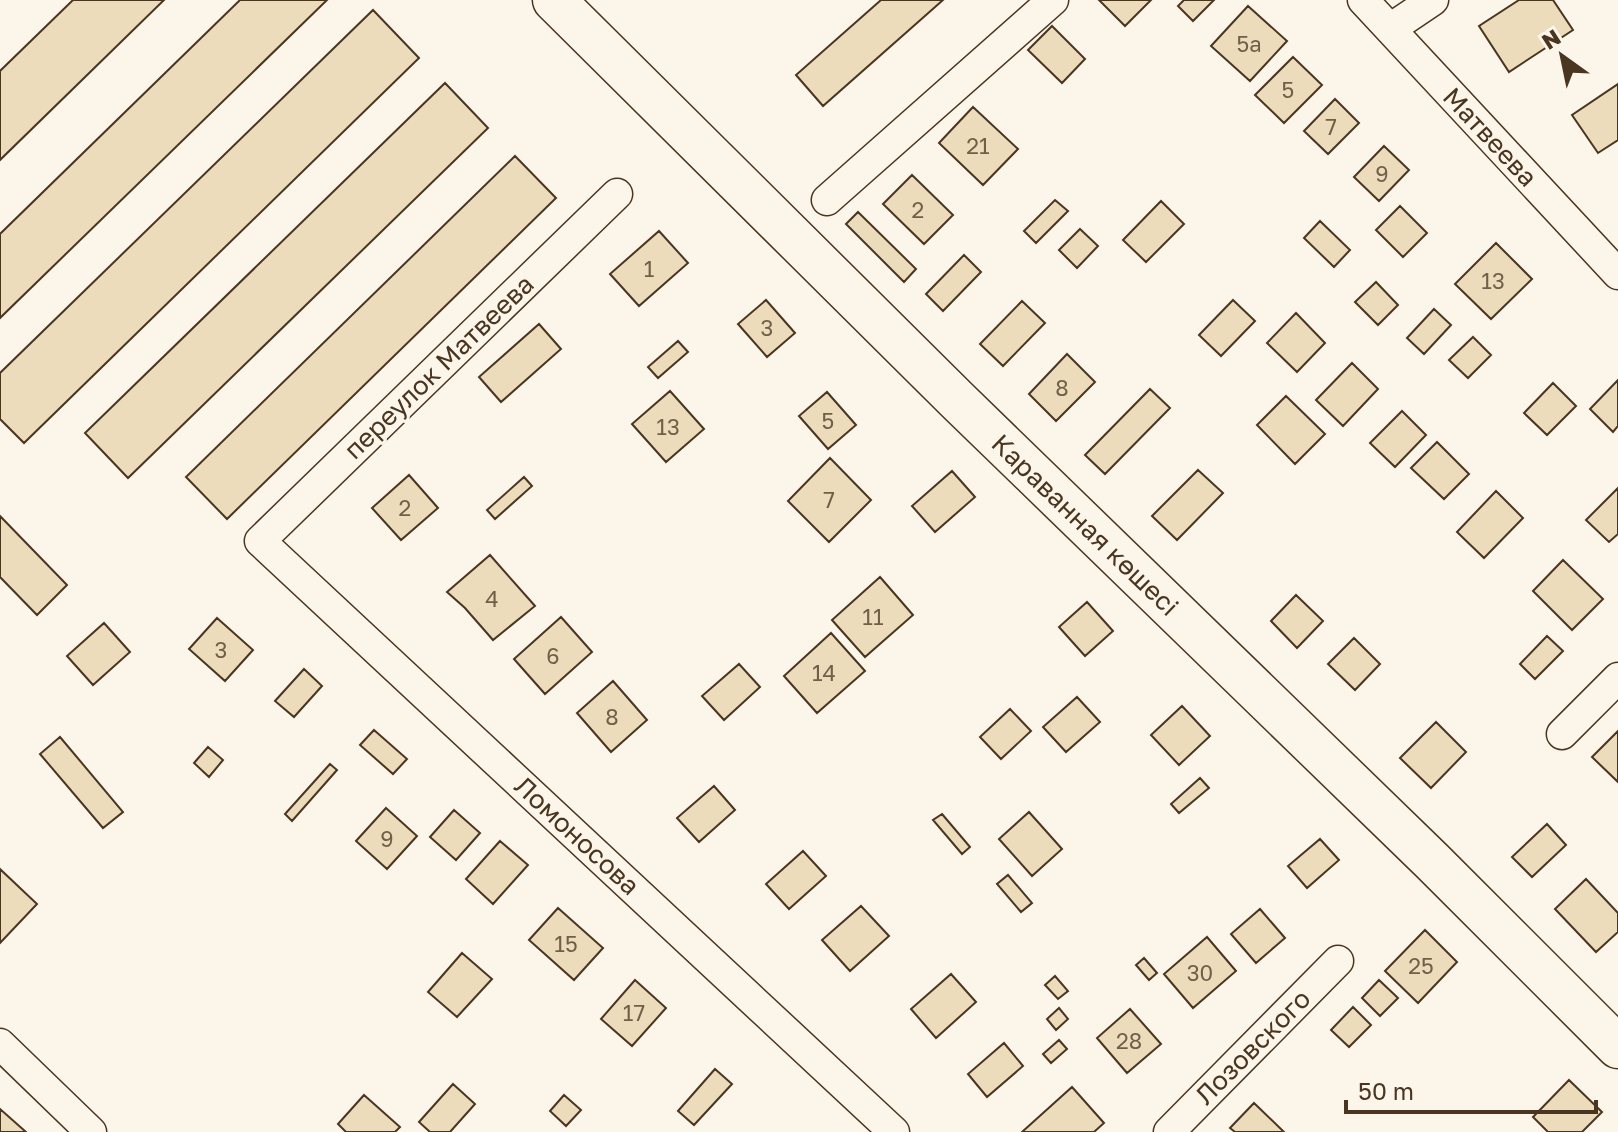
<svg xmlns="http://www.w3.org/2000/svg" width="1618" height="1132" font-family="'Golos Text',sans-serif">
  <rect width="100%" height="100%" fill="#fbf6e9"/>
  <path fill="#ecdcbc" stroke="#4a3520" stroke-width="2" d="M 73,0 L 164,0 L 0,160 L 0,71 Z
    M 240,0 L 327,0 L 0,318 L 0,234 Z
    M 881,0 L 943,0 L 823,106 L 796,75 Z
    M 1099,0 L 1151,0 L 1125,26 Z
    M 1184,0 L 1214,0 L 1193,21 L 1178,6 Z
    M 1519,0 L 1553,0 L 1573,30 L 1509,72 L 1479,26 Z
    M 1248,6 L 1287,41 L 1250,81 L 1211,46 Z
    M 373,10 L 419,58 L 24,443 L 0,419 L 0,373 Z
    M 1052,26 L 1085,59 L 1062,83 L 1028,50 Z
    M 1293,57 L 1322,85 L 1284,123 L 1255,95 Z
    M 445,83 L 488,128 L 128,478 L 85,433 Z
    M 1618,84 L 1618,140 L 1598,153 L 1572,115 Z
    M 1335,99 L 1359,123 L 1328,154 L 1304,131 Z
    M 973,107 L 1018,149 L 983,185 L 939,143 Z
    M 1384,146 L 1409,170 L 1379,201 L 1354,177 Z
    M 515,156 L 556,198 L 227,519 L 186,477 Z
    M 912,175 L 953,215 L 924,244 L 883,204 Z
    M 1055,200 L 1068,211 L 1036,243 L 1024,231 Z
    M 1161,201 L 1184,224 L 1146,262 L 1123,240 Z
    M 1400,206 L 1427,233 L 1403,257 L 1376,230 Z
    M 858,212 L 916,269 L 904,282 L 846,224 Z
    M 1320,221 L 1350,250 L 1334,267 L 1304,238 Z
    M 1080,229 L 1098,246 L 1077,268 L 1059,250 Z
    M 659,231 L 688,263 L 639,306 L 610,274 Z
    M 1496,243 L 1532,279 L 1491,319 L 1455,284 Z
    M 964,255 L 981,272 L 943,311 L 926,294 Z
    M 1376,282 L 1398,305 L 1378,325 L 1355,302 Z
    M 766,300 L 795,333 L 767,357 L 738,324 Z
    M 1233,300 L 1255,321 L 1221,356 L 1199,335 Z
    M 1022,301 L 1045,323 L 1003,366 L 980,344 Z
    M 1434,309 L 1451,325 L 1424,354 L 1407,338 Z
    M 1296,313 L 1325,343 L 1297,372 L 1267,343 Z
    M 539,324 L 561,349 L 501,402 L 479,377 Z
    M 1473,337 L 1491,355 L 1468,378 L 1449,360 Z
    M 678,341 L 688,352 L 658,378 L 648,367 Z
    M 1067,354 L 1095,382 L 1056,421 L 1029,394 Z
    M 1352,363 L 1378,389 L 1343,426 L 1316,400 Z
    M 1618,380 L 1618,426 L 1613,432 L 1590,409 Z
    M 1553,383 L 1576,406 L 1547,435 L 1524,413 Z
    M 1150,389 L 1170,408 L 1105,474 L 1085,455 Z
    M 670,391 L 704,429 L 666,462 L 632,424 Z
    M 827,392 L 856,425 L 828,449 L 799,416 Z
    M 1286,396 L 1325,434 L 1295,464 L 1257,425 Z
    M 1402,411 L 1426,435 L 1395,467 L 1370,443 Z
    M 1437,442 L 1469,474 L 1444,499 L 1411,468 Z
    M 830,458 L 871,500 L 829,542 L 788,501 Z
    M 1198,470 L 1223,493 L 1177,540 L 1152,516 Z
    M 952,471 L 975,497 L 935,532 L 912,506 Z
    M 409,475 L 438,508 L 401,540 L 372,508 Z
    M 524,477 L 532,486 L 495,519 L 487,510 Z
    M 1618,488 L 1618,534 L 1609,542 L 1586,520 Z
    M 1496,491 L 1523,518 L 1484,558 L 1457,532 Z
    M 0,516 L 67,585 L 37,615 L 0,577 Z
    M 490,555 L 535,606 L 493,640 L 465,608 L 447,592 Z
    M 1563,560 L 1603,599 L 1572,630 L 1533,591 Z
    M 880,577 L 913,615 L 865,657 L 832,620 Z
    M 1296,595 L 1323,621 L 1297,648 L 1271,621 Z
    M 1087,602 L 1113,631 L 1085,656 L 1059,627 Z
    M 561,617 L 592,652 L 545,694 L 514,659 Z
    M 217,618 L 253,650 L 225,681 L 189,649 Z
    M 104,623 L 130,652 L 93,685 L 67,656 Z
    M 831,633 L 865,671 L 817,713 L 784,676 Z
    M 1547,636 L 1563,651 L 1535,679 L 1520,664 Z
    M 1354,638 L 1380,664 L 1355,690 L 1328,664 Z
    M 739,664 L 760,687 L 724,720 L 702,696 Z
    M 304,669 L 322,686 L 294,717 L 275,701 Z
    M 613,681 L 647,720 L 611,752 L 577,713 Z
    M 1077,697 L 1100,722 L 1066,752 L 1043,727 Z
    M 1182,706 L 1210,736 L 1179,765 L 1151,735 Z
    M 1010,709 L 1031,731 L 1001,759 L 980,737 Z
    M 1436,722 L 1466,752 L 1431,788 L 1400,758 Z
    M 374,730 L 407,759 L 393,774 L 360,745 Z
    M 1618,731 L 1618,782 L 1592,757 Z
    M 60,737 L 123,812 L 103,828 L 40,754 Z
    M 208,747 L 223,760 L 209,777 L 194,763 Z
    M 330,764 L 337,770 L 292,821 L 285,814 Z
    M 1200,778 L 1209,788 L 1179,813 L 1171,804 Z
    M 714,786 L 735,810 L 699,842 L 677,818 Z
    M 386,808 L 417,836 L 387,869 L 356,841 Z
    M 454,810 L 480,833 L 456,860 L 430,837 Z
    M 1029,812 L 1062,849 L 1032,876 L 999,839 Z
    M 942,814 L 970,847 L 962,854 L 933,820 Z
    M 1547,824 L 1566,845 L 1532,877 L 1512,857 Z
    M 1320,839 L 1339,860 L 1307,888 L 1288,866 Z
    M 500,841 L 528,865 L 493,904 L 466,879 Z
    M 803,851 L 826,876 L 789,909 L 766,884 Z
    M 0,869 L 37,904 L 0,943 Z
    M 1008,875 L 1032,903 L 1021,912 L 997,884 Z
    M 1586,879 L 1618,913 L 1618,932 L 1596,952 L 1555,909 Z
    M 861,906 L 889,936 L 850,971 L 822,940 Z
    M 558,908 L 603,948 L 574,980 L 529,940 Z
    M 1260,909 L 1285,938 L 1256,963 L 1231,934 Z
    M 1425,930 L 1457,962 L 1418,1003 L 1385,971 Z
    M 1207,937 L 1236,971 L 1193,1008 L 1164,974 Z
    M 462,953 L 492,979 L 457,1017 L 428,992 Z
    M 1144,958 L 1157,973 L 1149,980 L 1136,965 Z
    M 951,974 L 976,1002 L 936,1038 L 911,1009 Z
    M 1055,976 L 1068,991 L 1058,999 L 1045,985 Z
    M 635,980 L 666,1008 L 632,1046 L 601,1019 Z
    M 1379,980 L 1398,998 L 1380,1016 L 1362,998 Z
    M 1353,1007 L 1371,1025 L 1349,1047 L 1331,1030 Z
    M 1059,1008 L 1068,1019 L 1056,1030 L 1047,1019 Z
    M 1130,1009 L 1161,1044 L 1127,1073 L 1097,1038 Z
    M 1059,1040 L 1067,1049 L 1051,1063 L 1043,1054 Z
    M 1004,1043 L 1023,1066 L 987,1097 L 968,1074 Z
    M 715,1069 L 732,1084 L 694,1125 L 678,1111 Z
    M 1569,1080 L 1602,1112 L 1582,1132 L 1548,1132 L 1533,1117 Z
    M 453,1084 L 475,1104 L 450,1132 L 430,1132 L 419,1122 Z
    M 1072,1087 L 1104,1123 L 1094,1132 L 1022,1132 Z
    M 364,1095 L 400,1127 L 395,1132 L 346,1132 L 338,1124 Z
    M 564,1095 L 581,1110 L 566,1126 L 550,1111 Z
    M 1254,1103 L 1284,1132 L 1235,1132 L 1230,1128 Z
    M 0,1109 L 26,1132 L 0,1132 Z"/>
  <g fill="none" stroke-linecap="round" stroke-linejoin="round">
    <defs>
      <path id="minor" d="M 1363,0 L 1618,274
        M 1390,29 L 1433,0
        M 617,194 L 260,541 L 894,1132
        M 827,200 L 1053,0
        M 1562,734 L 1618,678
        M 0,1044 L 91,1132
        M 1169,1132 L 1338,961"/>
      <path id="secondary" d="M 554,0 L 957,400 L 1432,861 L 1618,1047"/>
    </defs>
    <use href="#minor" stroke="#4a3520" stroke-width="33"/>
    <use href="#secondary" stroke="#4a3520" stroke-width="45"/>
    <use href="#minor" stroke="#fbf6e9" stroke-width="30"/>
    <use href="#secondary" stroke="#fbf6e9" stroke-width="42"/>
  </g>
  <g text-anchor="middle" stroke-width="6" stroke-linejoin="round" paint-order="stroke">
    <g font-size="22" fill="#725f47">
      <text x="1249" y="52">5а</text>
      <text x="1288" y="98">5</text>
      <text x="1331" y="135">7</text>
      <text x="978" y="154">21</text>
      <text x="1382" y="182">9</text>
      <text x="918" y="218">2</text>
      <text x="649" y="277">1</text>
      <text x="1493" y="289">13</text>
      <text x="767" y="336">3</text>
      <text x="1062" y="396">8</text>
      <text x="828" y="429">5</text>
      <text x="668" y="435">13</text>
      <text x="829" y="508">7</text>
      <text x="405" y="516">2</text>
      <text x="492" y="607">4</text>
      <text x="873" y="625">11</text>
      <text x="221" y="658">3</text>
      <text x="553" y="664">6</text>
      <text x="824" y="681">14</text>
      <text x="612" y="725">8</text>
      <text x="387" y="847">9</text>
      <text x="566" y="952">15</text>
      <text x="1421" y="974">25</text>
      <text x="1200" y="981">30</text>
      <text x="634" y="1021">17</text>
      <text x="1129" y="1049">28</text>
    </g>
    <g font-size="26" fill="#4a3520" stroke="#fbf6e9">
      <text transform="translate(1490 137) rotate(47)" y="9">Матвеева</text>
      <text transform="translate(439 367) rotate(-44)" y="9">переулок Матвеева</text>
      <text transform="translate(1085 525) rotate(44)" y="9">Караванная көшесі</text>
      <text transform="translate(577 836) rotate(43)" y="9">Ломоносова</text>
      <text transform="translate(1253 1047) rotate(-45)" y="9">Лозовского</text>
    </g>
  </g>
  <g transform="translate(1562 56) rotate(327)" stroke="#fbf6e9" stroke-width="6" paint-order="stroke">
  <path d="M0-6L14 30L0 20L-14 30Z" fill="#4a3520"/>
  <text y="-12" font-size="22" font-weight="bold" text-anchor="middle" fill="#4a3520">N</text>
  </g>
  <path d="M1346 1100v12h250v-12" fill="none" stroke="#4a3520" stroke-width="4"/>
  <text x="1358" y="1100" font-size="24" fill="#4a3520" stroke="#fbf6e9" stroke-width="6" paint-order="stroke">50 m</text>
</svg>
